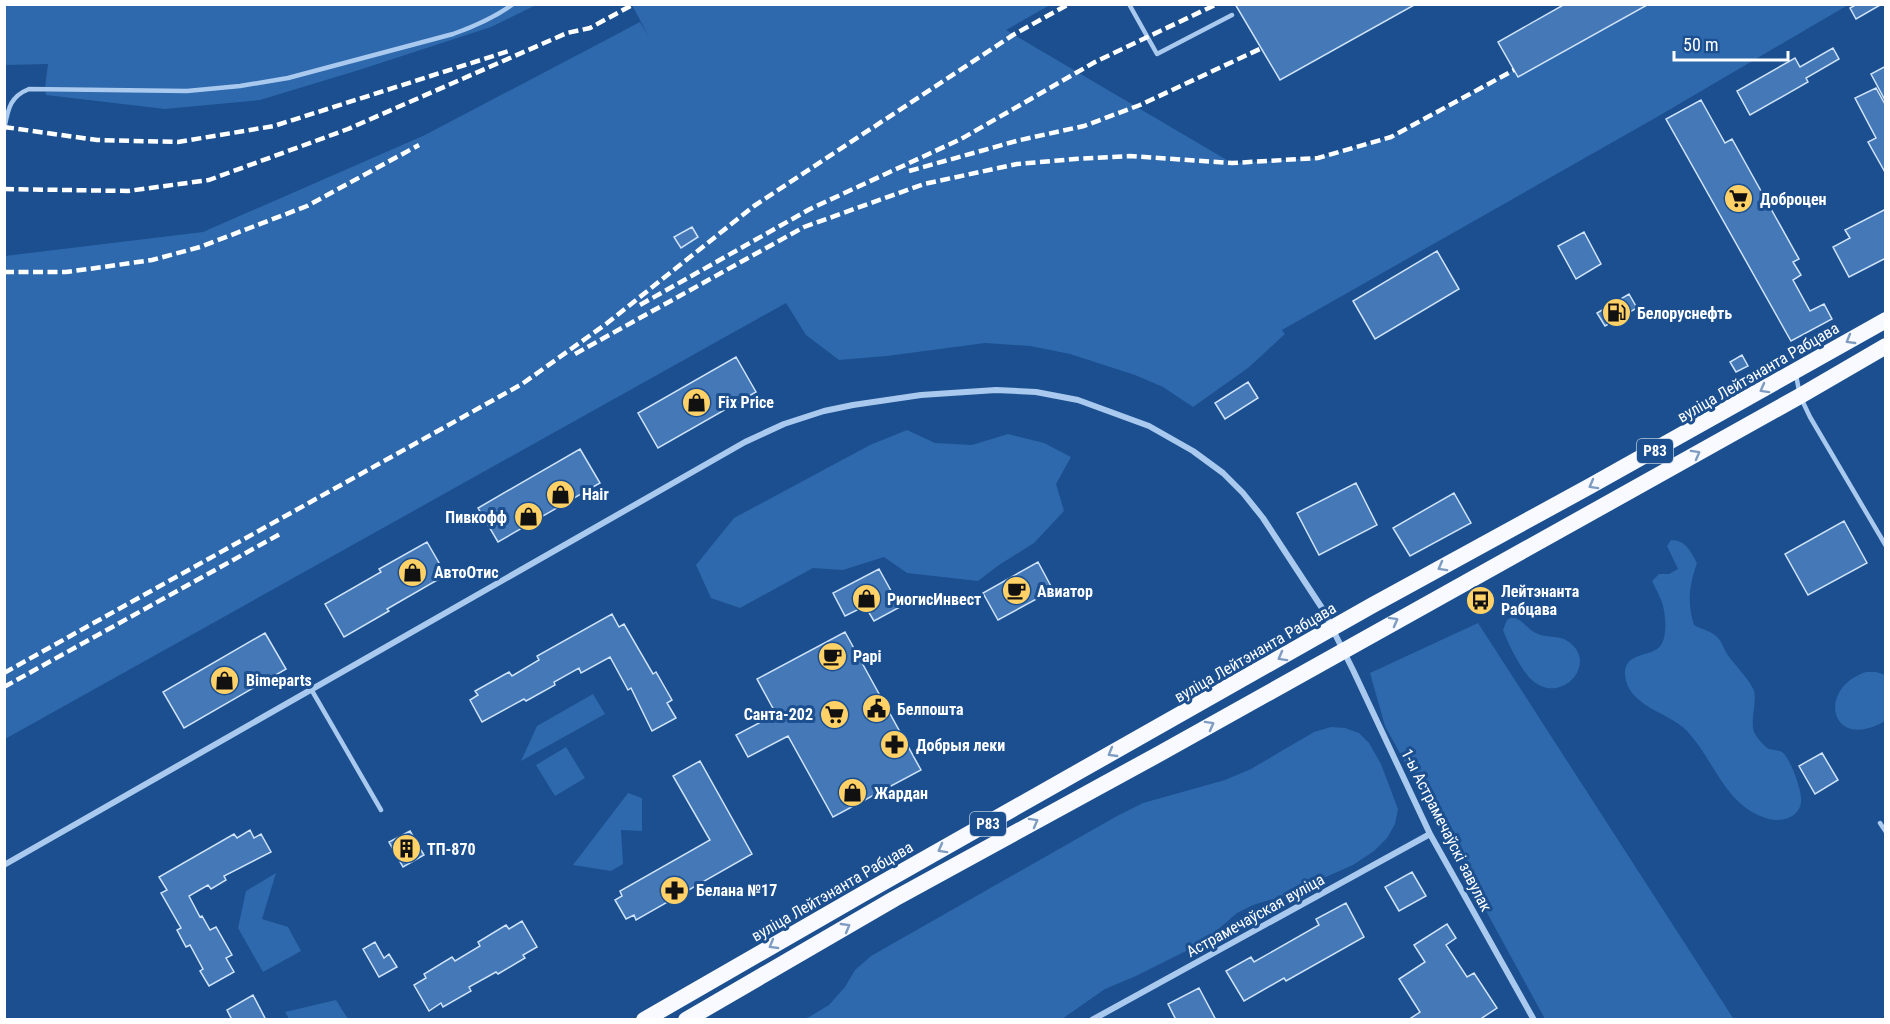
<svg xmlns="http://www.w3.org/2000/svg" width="1890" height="1024" font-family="'Roboto Condensed',sans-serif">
  <rect width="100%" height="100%" fill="#1b4f8f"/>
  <path fill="#2e69ad" d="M 4,5 L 536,5 L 491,27 L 359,70 L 260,100 L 165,109 L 46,95 L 45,88 L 48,64 L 5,65 Z
    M 632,5 L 1050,5 L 1006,30 L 1232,163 L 1318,158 L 1391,137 L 1514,70 L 1518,77 L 1649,5 L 1848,5 L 1657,117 L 1282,330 L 1285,334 L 1248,368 L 1193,407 L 1163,387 L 1135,375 L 1070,354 L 1030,346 L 985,343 L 887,356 L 839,360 L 806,335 L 786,303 L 5,739 L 5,256 L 203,232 L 425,135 L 640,22 L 648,35 Z
    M 907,430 L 935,443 L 972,445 L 1008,434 L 1044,443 L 1071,457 L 1056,484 L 1064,511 L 1034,543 L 999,565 L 978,581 L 907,573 L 884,557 L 843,570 L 813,568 L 740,608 L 711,598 L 696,565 L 734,518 L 870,445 Z
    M 1671,540 C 1686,540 1691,552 1697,563 C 1689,586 1687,603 1694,625 C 1701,629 1714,632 1718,638 C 1722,642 1724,649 1727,654 C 1733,663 1751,681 1754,691 C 1757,702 1750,720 1754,732 C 1756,737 1765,747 1769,749 C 1773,750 1778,750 1782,752 C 1790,757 1803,793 1801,802 C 1801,806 1798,811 1795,814 C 1788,820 1778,821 1769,819 C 1725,807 1715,761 1687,731 C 1669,712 1628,707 1625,675 C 1624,653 1646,657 1657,649 C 1668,642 1666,618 1663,606 C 1661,598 1656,589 1652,581 L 1659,574 L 1669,574 L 1678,569 L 1667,546 Z
    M 1512,617 C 1523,619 1527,630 1538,634 C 1548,638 1560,635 1569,642 C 1599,664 1561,705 1533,681 C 1522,672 1508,644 1503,630 L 1507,620 Z
    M 1478,623 L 1733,1018 L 1732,1019 L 1545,1019 L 1385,726 L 1370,673 Z
    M 1866,672 L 1876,672 L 1885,675 L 1885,721 C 1830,753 1816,688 1866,672 Z
    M 593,694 L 605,714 L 521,761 L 537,726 Z
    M 1331,727 L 1345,728 L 1359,733 L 1369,743 L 1381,764 L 1398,809 L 1395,824 L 1387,838 L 1374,851 L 1353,865 L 1283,896 L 1253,905 L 1237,913 L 1209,937 L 1192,948 L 1136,976 L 1105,989 L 1062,1019 L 802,1019 L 809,1017 L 829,1005 L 845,987 L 855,970 L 871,956 L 1117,816 L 1143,803 L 1225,780 L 1251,769 L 1314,732 Z
    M 566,747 L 585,778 L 555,796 L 536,765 Z
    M 628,793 L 642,798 L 642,831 L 621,830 L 623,864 L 611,871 L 573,865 Z
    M 276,873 L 262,919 L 288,927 L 301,951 L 263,972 L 238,928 L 246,891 Z
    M 336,1000 L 348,1019 L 289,1019 L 285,1012 Z"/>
  <path fill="#4478b7" stroke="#cfe3fa" stroke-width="1.5" d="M 1235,4 L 1416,4 L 1280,80 Z
    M 1565,4 L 1649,4 L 1518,77 L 1498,42 Z
    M 1857,4 L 1882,4 L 1856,19 L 1850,8 Z
    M 1833,48 L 1839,59 L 1806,78 L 1808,82 L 1750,115 L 1737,91 L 1795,58 L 1800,67 Z
    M 1886,66 L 1886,102 L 1871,74 Z
    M 1876,88 L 1886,106 L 1886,174 L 1868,142 L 1876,138 L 1855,98 Z
    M 1701,100 L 1725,143 L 1732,139 L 1799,259 L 1793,262 L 1801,275 L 1793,280 L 1810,311 L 1824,304 L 1832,319 L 1791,341 L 1666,119 Z
    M 1886,209 L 1886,258 L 1849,277 L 1833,247 L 1850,238 L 1845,230 Z
    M 692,227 L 698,237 L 681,248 L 674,237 Z
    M 1584,232 L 1601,264 L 1576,279 L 1558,246 Z
    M 1437,251 L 1459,289 L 1375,339 L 1353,301 Z
    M 1629,294 L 1637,308 L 1605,326 L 1597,313 Z
    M 1742,355 L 1748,366 L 1736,372 L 1730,362 Z
    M 736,357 L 756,392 L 658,448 L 638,413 Z
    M 1248,382 L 1258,398 L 1225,419 L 1215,403 Z
    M 580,449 L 600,483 L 498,542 L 478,508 Z
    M 1356,483 L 1377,525 L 1319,555 L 1297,513 Z
    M 1454,493 L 1471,523 L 1410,556 L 1393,528 Z
    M 1844,521 L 1867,563 L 1808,595 L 1785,554 Z
    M 427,542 L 446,575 L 387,609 L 389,611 L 344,637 L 325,604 L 381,572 L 379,569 Z
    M 1038,562 L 1053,590 L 998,620 L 983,593 Z
    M 879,569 L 900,607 L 874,621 L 865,606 L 845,616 L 833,593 Z
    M 612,614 L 619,627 L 624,624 L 653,674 L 656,672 L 672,700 L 667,703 L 676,718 L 652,731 L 631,688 L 628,690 L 610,657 L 581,673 L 579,668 L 554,682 L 555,685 L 526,701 L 524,699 L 482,722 L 470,700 L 478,695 L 475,691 L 509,672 L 512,676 L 539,660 L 537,656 Z
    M 845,632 L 921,770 L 833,817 L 788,736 L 748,757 L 736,735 L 776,714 L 757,679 Z
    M 265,633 L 286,669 L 184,728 L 163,692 Z
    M 1822,753 L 1838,780 L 1815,794 L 1799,766 Z
    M 700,761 L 752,854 L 636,920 L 634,915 L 626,919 L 615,900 L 622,896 L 620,891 L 710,840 L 673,776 Z
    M 250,830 L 254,838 L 261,834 L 271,852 L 224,876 L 226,880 L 211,889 L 208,885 L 189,896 L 200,917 L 202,916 L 210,930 L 216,927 L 232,955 L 226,958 L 234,972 L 209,986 L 200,971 L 203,969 L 190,945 L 186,947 L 177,930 L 181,928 L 161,893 L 167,890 L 159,877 L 234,834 L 237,838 Z
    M 410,831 L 424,855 L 403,867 L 389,842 Z
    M 1412,872 L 1426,896 L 1399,911 L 1385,887 Z
    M 1346,903 L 1364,937 L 1286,981 L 1284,978 L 1244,1001 L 1226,971 L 1251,957 L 1254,962 L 1319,925 L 1316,919 Z
    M 522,921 L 537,947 L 523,955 L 525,958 L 498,974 L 496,972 L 469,987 L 471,991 L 443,1007 L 441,1003 L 429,1011 L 414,985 L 426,978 L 424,974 L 452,957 L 455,961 L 480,946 L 478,942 L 506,925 L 509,929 Z
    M 1447,924 L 1456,938 L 1446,945 L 1467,977 L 1474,973 L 1497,1008 L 1479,1020 L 1408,1020 L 1420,1012 L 1399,979 L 1425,962 L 1414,945 Z
    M 375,942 L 384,958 L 389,954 L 397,967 L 379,977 L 363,949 Z
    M 1199,988 L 1216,1020 L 1176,1020 L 1168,1004 Z
    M 253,995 L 266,1020 L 232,1020 L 227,1010 Z"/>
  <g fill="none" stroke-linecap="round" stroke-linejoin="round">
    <path stroke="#a9c9ee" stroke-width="4.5" d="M 1129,4 L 1157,54 L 1232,15
      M 4,130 C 8,110 9,97 29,89 L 187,91 L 240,86 L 288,78 L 453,34 C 475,26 494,18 513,4
      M 1796,375 L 1800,396 L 1810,417 L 1886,546
      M 311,689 L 381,810
      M 1880,823 L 1886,832"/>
    <path stroke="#a9c9ee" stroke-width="6" d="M 4,865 L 745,442 L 784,424 L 824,411 L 853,405 L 921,395 L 996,390 L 1036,392 L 1078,400 L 1149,426 L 1193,451 L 1223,473 L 1243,493 L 1263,518 L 1322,608 L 1353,670 L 1430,834 L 1534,1020
      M 1092,1020 L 1430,834"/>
    <path stroke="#f8faff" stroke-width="16" d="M 644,1020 L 861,895 L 1371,606 L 1592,485 L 1886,320
      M 686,1020 L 894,899 L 1159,754 L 1800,396 L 1886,346"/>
    <path stroke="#fff" stroke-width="4.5" stroke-dasharray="10 4.5" stroke-linecap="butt" d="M 4,127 L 97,140 L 178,142 L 274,126 L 509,51
      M 909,171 L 1020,140 L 1084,126 L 1140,105 L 1262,48
      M 4,189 L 128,191 L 209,180 L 348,129 L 567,33 L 590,28 L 634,4
      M 4,272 L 66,272 L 103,267 L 152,260 L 200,247 L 307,206 L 419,145
      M 640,305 L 810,209 L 961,139 L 1095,62 L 1217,4
      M 575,354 L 804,227 L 924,184 L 1017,164 L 1075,159 L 1130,156 L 1232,163 L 1318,158 L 1391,137 L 1514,70
      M 4,673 L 522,384 L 606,324 L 754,206 L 1013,35 L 1069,4
      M 4,687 L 280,534"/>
  </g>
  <defs><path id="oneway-chevron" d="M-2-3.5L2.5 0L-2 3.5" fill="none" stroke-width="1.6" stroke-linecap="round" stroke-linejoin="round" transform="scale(1.5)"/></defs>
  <g stroke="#7e9cc1">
    <use href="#oneway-chevron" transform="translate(1850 340) rotate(150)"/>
    <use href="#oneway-chevron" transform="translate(1764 389) rotate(151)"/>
    <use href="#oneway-chevron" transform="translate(1696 454) rotate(-29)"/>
    <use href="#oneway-chevron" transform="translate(1593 485) rotate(151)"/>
    <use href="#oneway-chevron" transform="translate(1442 567) rotate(151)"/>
    <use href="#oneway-chevron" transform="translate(1394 621) rotate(-29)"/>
    <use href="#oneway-chevron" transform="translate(1282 657) rotate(151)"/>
    <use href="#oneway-chevron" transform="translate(1210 725) rotate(-29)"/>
    <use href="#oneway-chevron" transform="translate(1112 753) rotate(150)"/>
    <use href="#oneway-chevron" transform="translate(1034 822) rotate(-29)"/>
    <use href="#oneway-chevron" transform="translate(942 849) rotate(151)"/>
    <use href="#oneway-chevron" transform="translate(846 927) rotate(-30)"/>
    <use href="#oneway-chevron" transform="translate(773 945) rotate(150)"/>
  </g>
  <defs>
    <symbol id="supermarket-disc" viewBox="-11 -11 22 22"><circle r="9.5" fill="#ffd166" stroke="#1b4f8f"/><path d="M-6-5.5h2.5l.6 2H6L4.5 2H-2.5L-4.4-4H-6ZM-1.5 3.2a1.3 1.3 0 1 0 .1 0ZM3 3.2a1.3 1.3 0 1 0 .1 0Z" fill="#111"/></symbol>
    <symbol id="fuel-disc" viewBox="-11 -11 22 22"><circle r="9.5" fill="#ffd166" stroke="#1b4f8f"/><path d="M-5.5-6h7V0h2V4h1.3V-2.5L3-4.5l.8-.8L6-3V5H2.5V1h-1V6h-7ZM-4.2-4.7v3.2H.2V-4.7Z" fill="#111"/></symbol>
    <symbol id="shop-disc" viewBox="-11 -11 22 22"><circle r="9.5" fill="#ffd166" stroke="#1b4f8f"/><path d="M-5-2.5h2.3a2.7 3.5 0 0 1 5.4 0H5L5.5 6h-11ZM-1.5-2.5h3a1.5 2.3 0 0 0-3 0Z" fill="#111"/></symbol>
    <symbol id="cafe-disc" viewBox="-11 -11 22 22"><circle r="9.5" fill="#ffd166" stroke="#1b4f8f"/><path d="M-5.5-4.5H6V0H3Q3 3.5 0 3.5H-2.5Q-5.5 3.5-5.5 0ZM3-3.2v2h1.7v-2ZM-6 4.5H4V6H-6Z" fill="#111"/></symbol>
    <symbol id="bus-disc" viewBox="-11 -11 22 22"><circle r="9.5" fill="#ffd166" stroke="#1b4f8f"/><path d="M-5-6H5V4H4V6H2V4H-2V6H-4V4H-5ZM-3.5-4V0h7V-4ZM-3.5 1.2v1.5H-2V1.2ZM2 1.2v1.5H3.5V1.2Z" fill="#111"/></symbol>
    <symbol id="civic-disc" viewBox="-11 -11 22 22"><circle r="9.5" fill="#ffd166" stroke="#1b4f8f"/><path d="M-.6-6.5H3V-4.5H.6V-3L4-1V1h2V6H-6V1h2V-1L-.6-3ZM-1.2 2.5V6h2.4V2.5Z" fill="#111"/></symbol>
    <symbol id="pharmacy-disc" viewBox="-11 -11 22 22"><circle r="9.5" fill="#ffd166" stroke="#1b4f8f"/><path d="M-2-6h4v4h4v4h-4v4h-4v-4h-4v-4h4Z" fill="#111"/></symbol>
    <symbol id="building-disc" viewBox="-11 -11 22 22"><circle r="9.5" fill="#ffd166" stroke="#1b4f8f"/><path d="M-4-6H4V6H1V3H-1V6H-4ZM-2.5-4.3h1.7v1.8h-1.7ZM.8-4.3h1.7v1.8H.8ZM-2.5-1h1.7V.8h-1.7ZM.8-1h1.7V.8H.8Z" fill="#111"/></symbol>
  </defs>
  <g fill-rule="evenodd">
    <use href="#supermarket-disc" x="1722" y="182" width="33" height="33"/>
    <use href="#fuel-disc" x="1600" y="296" width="33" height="33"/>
    <use href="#shop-disc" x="680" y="386" width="33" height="33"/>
    <use href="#shop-disc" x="544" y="478" width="33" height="33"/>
    <use href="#shop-disc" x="512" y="500" width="33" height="33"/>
    <use href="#shop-disc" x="396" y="556" width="33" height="33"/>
    <use href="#cafe-disc" x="1000" y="574" width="33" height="33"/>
    <use href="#shop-disc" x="850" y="582" width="33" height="33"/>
    <use href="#bus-disc" x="1464" y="584" width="33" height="33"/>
    <use href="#cafe-disc" x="816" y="640" width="33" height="33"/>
    <use href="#shop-disc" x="208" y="664" width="33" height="33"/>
    <use href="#civic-disc" x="860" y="692" width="33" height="33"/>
    <use href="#supermarket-disc" x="818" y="698" width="33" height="33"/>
    <use href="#pharmacy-disc" x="878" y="728" width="33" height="33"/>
    <use href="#shop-disc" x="836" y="776" width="33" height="33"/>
    <use href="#building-disc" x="390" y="832" width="33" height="33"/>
    <use href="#pharmacy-disc" x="658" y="874" width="33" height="33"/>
  </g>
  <g text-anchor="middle" stroke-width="6" stroke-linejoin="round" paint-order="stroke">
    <g fill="#1b4f8f" stroke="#bbcadd" stroke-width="1.5">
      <rect x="1637" y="439" width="36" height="24" rx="4.5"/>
      <rect x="970" y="812" width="36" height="24" rx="4.5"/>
    </g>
    <g font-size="15" font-weight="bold" fill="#fff">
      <text x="1655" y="456">Р83</text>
      <text x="988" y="829">Р83</text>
    </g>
    <g font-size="16" font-weight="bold" fill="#fff" stroke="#1b4f8f" text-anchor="start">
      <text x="1760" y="205">Доброцен</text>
      <text x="1637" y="319">Белоруснефть</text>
      <text x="718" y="408">Fix Price</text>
      <text x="582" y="500">Hair</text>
      <text x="507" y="523" text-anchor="end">Пивкофф</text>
      <text x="434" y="578">АвтоОтис</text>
      <text x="1037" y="597">Авиатор</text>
      <text x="1501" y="597">Лейтэнанта<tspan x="1501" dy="18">Рабцава</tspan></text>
      <text x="887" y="605">РиогисИнвест</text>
      <text x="853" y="662">Papi</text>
      <text x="246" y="686">Bimeparts</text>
      <text x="897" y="715">Белпошта</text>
      <text x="813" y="720" text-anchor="end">Санта-202</text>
      <text x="916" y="751">Добрыя леки</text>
      <text x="874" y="799">Жардан</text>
      <text x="427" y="855">ТП-870</text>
      <text x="696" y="896">Белана №17</text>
    </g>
    <g font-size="16" fill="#fff" stroke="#1b4f8f">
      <text transform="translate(1758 372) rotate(-30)" y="6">вуліца Лейтэнанта Рабцава</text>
      <text transform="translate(1255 652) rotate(-30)" y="6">вуліца Лейтэнанта Рабцава</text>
      <text transform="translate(1447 830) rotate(63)" y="6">1-ы Астрамечаўскі завулак</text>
      <text transform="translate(832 891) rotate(-30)" y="6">вуліца Лейтэнанта Рабцава</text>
      <text transform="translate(1255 915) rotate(-29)" y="6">Астрамечаўская вуліца</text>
    </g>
  </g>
  <rect width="1890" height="1024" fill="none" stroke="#ffffff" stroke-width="12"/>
  <path d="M1674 51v9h114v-9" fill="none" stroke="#ffffff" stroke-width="3"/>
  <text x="1683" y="51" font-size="18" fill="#ffffff" stroke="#1b4f8f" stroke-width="4.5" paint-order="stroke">50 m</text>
</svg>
